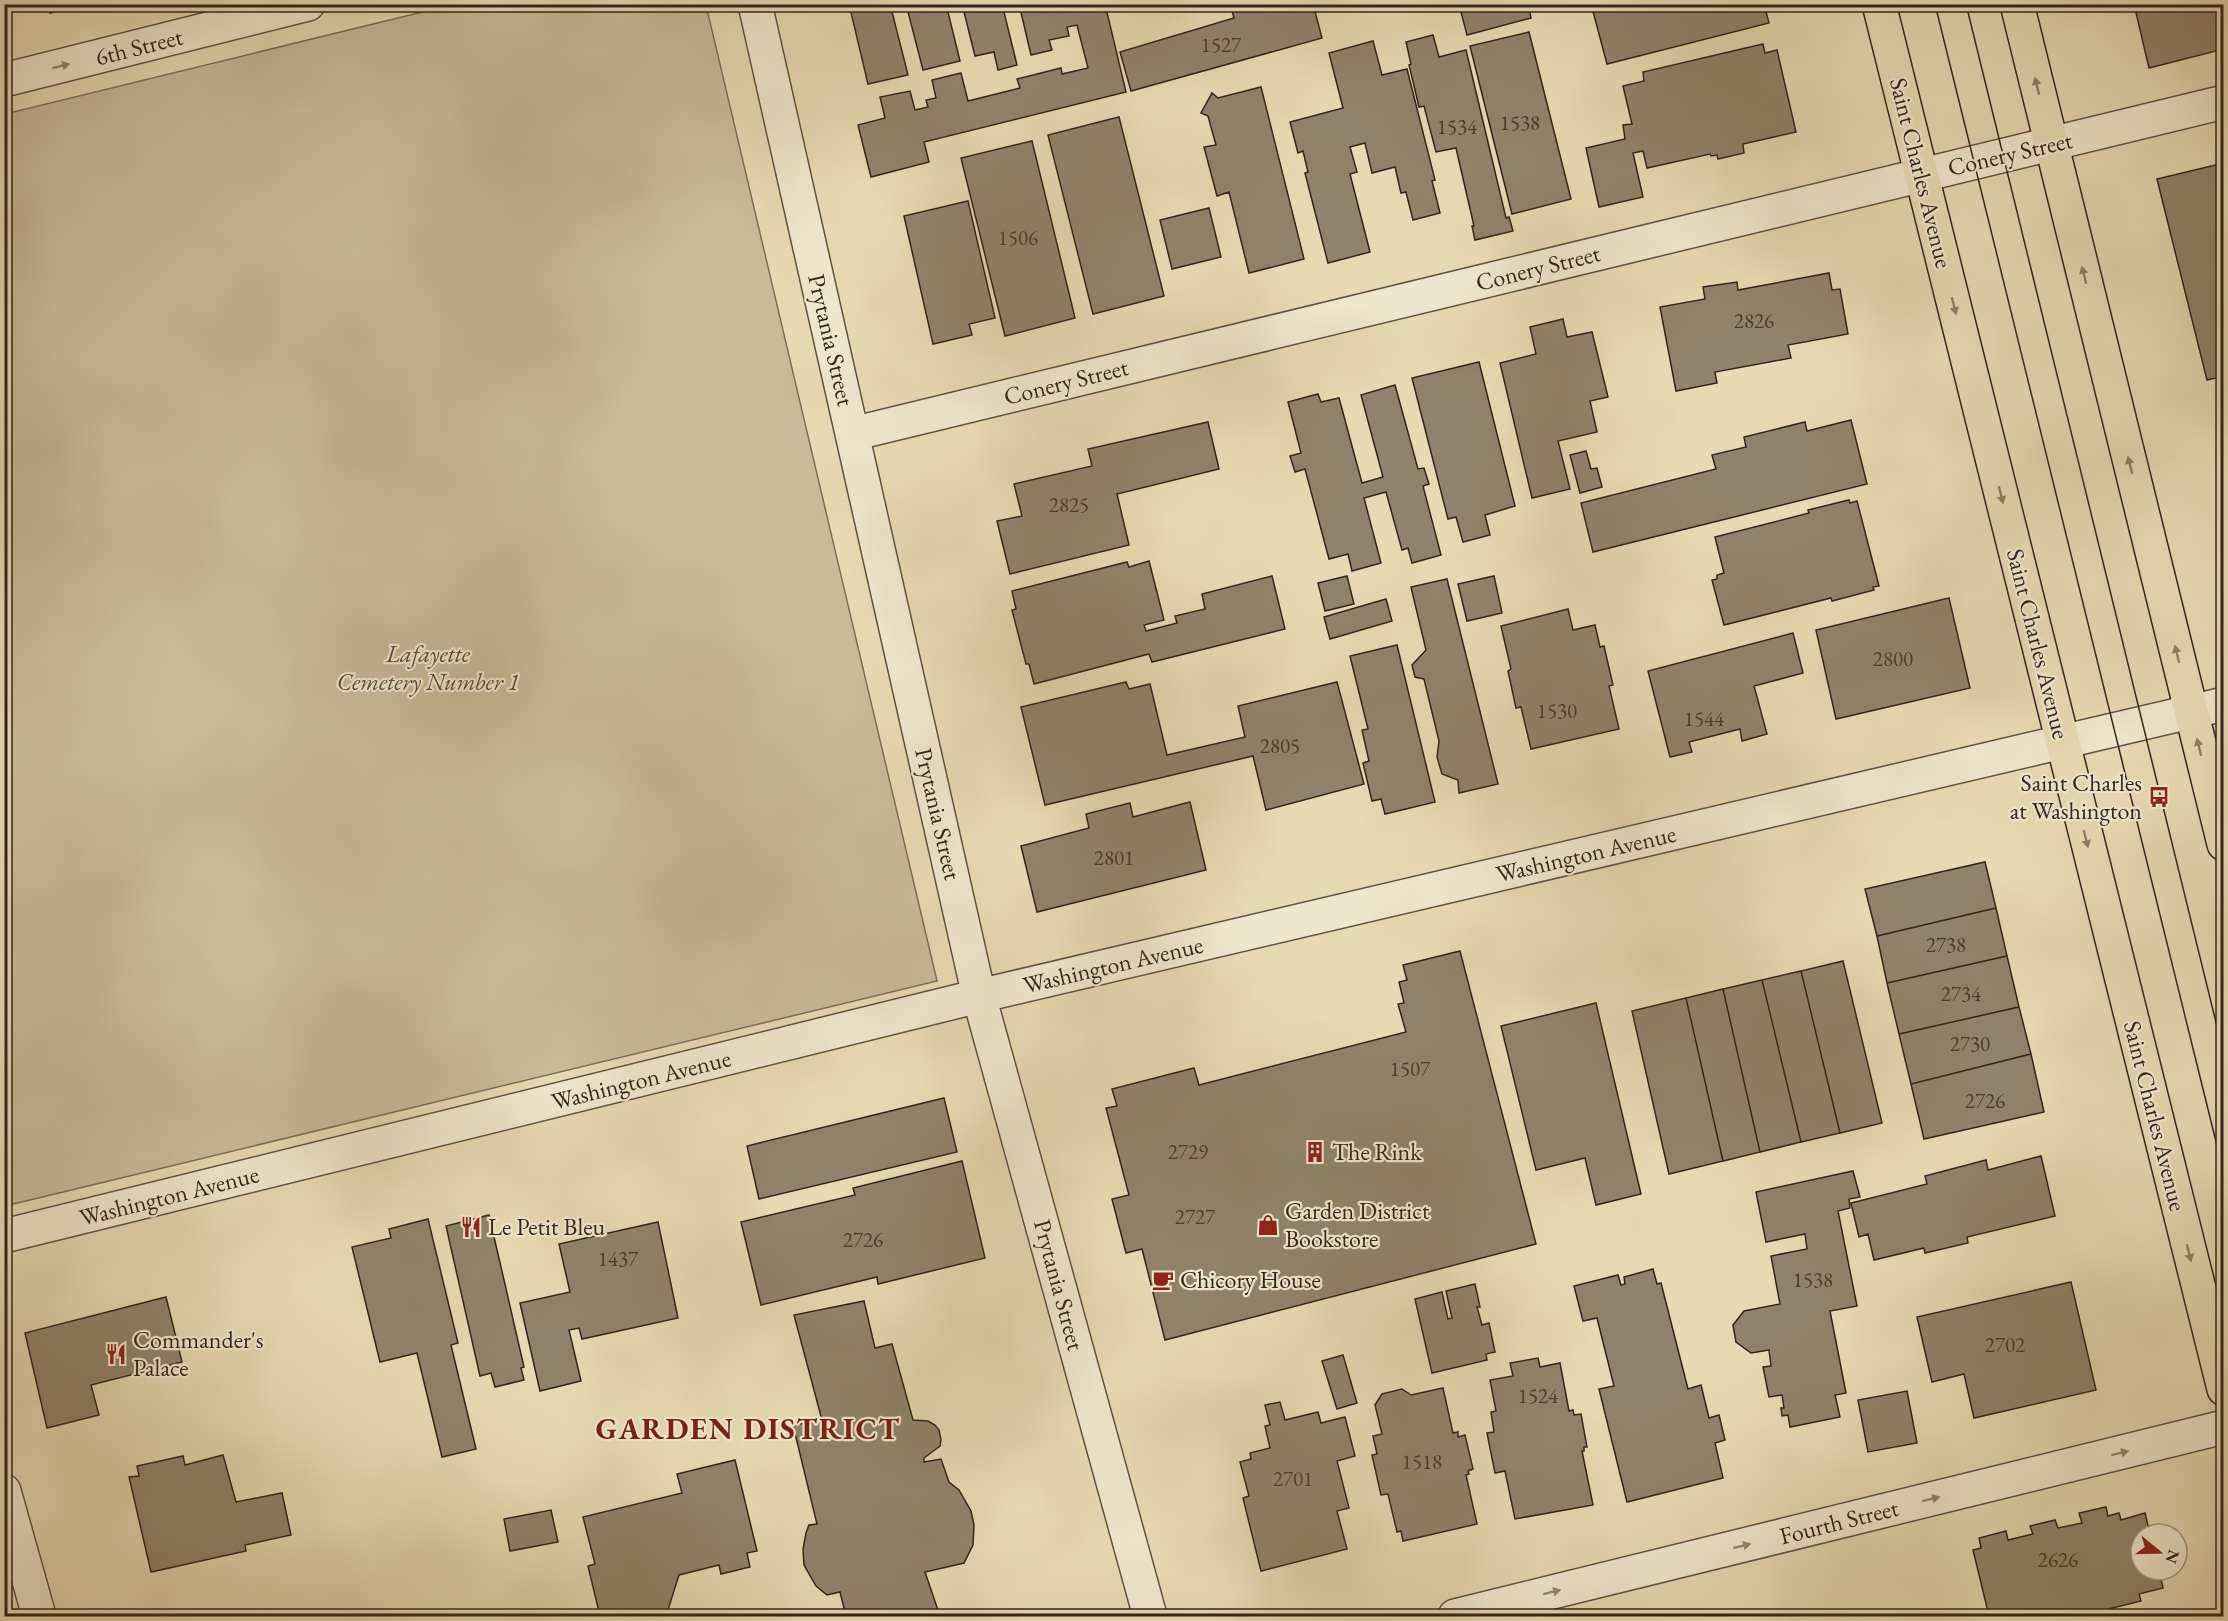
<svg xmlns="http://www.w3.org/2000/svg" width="2228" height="1621" font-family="'EB Garamond',serif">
  <rect width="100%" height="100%" fill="#e7dab2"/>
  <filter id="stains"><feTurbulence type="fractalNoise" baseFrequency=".00333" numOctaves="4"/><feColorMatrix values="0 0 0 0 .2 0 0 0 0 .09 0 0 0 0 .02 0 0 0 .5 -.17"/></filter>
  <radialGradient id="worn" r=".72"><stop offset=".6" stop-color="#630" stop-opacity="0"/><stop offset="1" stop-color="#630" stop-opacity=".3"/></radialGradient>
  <path fill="#c8bb99" stroke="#7c705c" stroke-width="1.5" d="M 451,5 L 706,5 L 937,981 L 5,1206 L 5,114 Z"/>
  <path fill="#90836b" stroke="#31251f" stroke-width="1.5" d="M 48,4 L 86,4 L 50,13 Z
    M 849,4 L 890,4 L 908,75 L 868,84 Z
    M 906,4 L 946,4 L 960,61 L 923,70 Z
    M 962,4 L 1002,4 L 1017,65 L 998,70 L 994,52 L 975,56 Z
    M 1019,4 L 1105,4 L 1126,92 L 924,142 L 929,162 L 871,177 L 858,125 L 885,118 L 880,97 L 910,91 L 915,110 L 928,107 L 926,100 L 936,98 L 932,80 L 961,73 L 968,101 L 1020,88 L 1017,79 L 1061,68 L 1062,74 L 1088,68 L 1077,25 L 1067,27 L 1069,36 L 1049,40 L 1052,50 L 1031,55 Z
    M 1230,4 L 1313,4 L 1322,38 L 1131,91 L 1120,52 L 1234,18 Z
    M 1473,4 L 1528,4 L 1531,18 L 1467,35 L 1460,8 Z
    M 1591,4 L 1764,4 L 1769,23 L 1607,64 Z
    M 2134,4 L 2224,4 L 2224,49 L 2149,68 Z
    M 1529,32 L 1571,199 L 1512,214 L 1470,46 Z
    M 1433,35 L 1439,57 L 1466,50 L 1506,218 L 1509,217 L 1513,231 L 1475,240 L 1472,226 L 1474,226 L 1456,148 L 1436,152 L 1424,106 L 1419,107 L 1409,65 L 1411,64 L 1406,42 Z
    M 1373,41 L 1382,75 L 1407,69 L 1435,180 L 1432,181 L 1440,213 L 1413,220 L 1406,192 L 1401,193 L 1395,167 L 1372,173 L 1365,143 L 1350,147 L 1357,172 L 1350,174 L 1370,252 L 1328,263 L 1305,173 L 1308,172 L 1303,151 L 1298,153 L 1290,122 L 1343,108 L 1329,53 Z
    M 1763,44 L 1765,53 L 1777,50 L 1796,132 L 1743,144 L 1744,153 L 1718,159 L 1717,155 L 1711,156 L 1710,154 L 1647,168 L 1643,151 L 1633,153 L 1643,197 L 1599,207 L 1586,148 L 1625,139 L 1623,125 L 1632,124 L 1623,86 L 1644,81 L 1643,72 Z
    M 1261,87 L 1304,259 L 1249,273 L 1229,192 L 1217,196 L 1204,147 L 1216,145 L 1208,116 L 1201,113 L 1212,93 L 1218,98 Z
    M 1119,117 L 1164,296 L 1093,314 L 1048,135 Z
    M 1032,141 L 1075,318 L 1005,336 L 961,158 Z
    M 2224,163 L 2224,376 L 2207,380 L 2157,179 Z
    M 968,201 L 995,318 L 969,324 L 972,335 L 933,344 L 904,216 Z
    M 1209,208 L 1221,257 L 1172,269 L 1160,220 Z
    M 1829,273 L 1832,290 L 1840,289 L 1848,334 L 1788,345 L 1791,358 L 1715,372 L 1717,383 L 1676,391 L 1660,307 L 1705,299 L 1703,287 L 1737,282 L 1738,290 Z
    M 1563,319 L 1567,337 L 1592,332 L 1608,397 L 1590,401 L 1597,432 L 1558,441 L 1570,489 L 1532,498 L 1500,363 L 1536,354 L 1530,327 Z
    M 1479,362 L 1515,506 L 1485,515 L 1490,535 L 1463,542 L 1456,517 L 1448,519 L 1412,378 Z
    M 1395,385 L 1418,469 L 1424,468 L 1429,484 L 1423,486 L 1441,555 L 1412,563 L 1408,548 L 1402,550 L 1386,492 L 1364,498 L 1381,563 L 1352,571 L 1348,554 L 1329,559 L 1305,469 L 1295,472 L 1290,456 L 1301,453 L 1288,402 L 1318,394 L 1321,402 L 1339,398 L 1362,483 L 1383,477 L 1361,395 Z
    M 1851,420 L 1867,484 L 1593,552 L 1581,503 L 1716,469 L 1712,455 L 1746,447 L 1744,437 L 1805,422 L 1807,431 Z
    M 1208,422 L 1219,469 L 1117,494 L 1129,545 L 1010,574 L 997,521 L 1022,516 L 1014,484 L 1092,466 L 1088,449 Z
    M 1586,451 L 1591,469 L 1597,468 L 1602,487 L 1580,493 L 1570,455 Z
    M 1849,500 L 1850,503 L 1857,501 L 1879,586 L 1873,587 L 1874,590 L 1832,601 L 1831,598 L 1724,625 L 1712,580 L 1717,579 L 1717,575 L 1724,573 L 1715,537 L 1809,513 L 1808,510 Z
    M 1149,561 L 1164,620 L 1144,625 L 1146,631 L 1177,623 L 1175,616 L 1205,609 L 1202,594 L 1272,576 L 1285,629 L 1152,662 L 1149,654 L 1034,684 L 1029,664 L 1026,664 L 1012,610 L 1016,609 L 1012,591 L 1127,562 L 1129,567 Z
    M 1347,576 L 1354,604 L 1325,611 L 1318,583 Z
    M 1494,576 L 1502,613 L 1467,621 L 1458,584 Z
    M 1447,579 L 1498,784 L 1459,793 L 1458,780 L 1442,774 L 1437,757 L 1439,741 L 1424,679 L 1415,677 L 1412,665 L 1426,650 L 1411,587 Z
    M 1949,598 L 1970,688 L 1836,719 L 1816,630 Z
    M 1386,599 L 1392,621 L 1330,639 L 1324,617 Z
    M 1568,609 L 1573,630 L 1595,625 L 1600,647 L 1604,646 L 1613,685 L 1609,686 L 1619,729 L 1531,749 L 1521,707 L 1516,708 L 1508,671 L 1511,669 L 1501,626 Z
    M 1793,633 L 1803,673 L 1754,686 L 1767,734 L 1742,741 L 1740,729 L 1689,742 L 1692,752 L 1670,757 L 1648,671 Z
    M 1397,645 L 1435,802 L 1385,814 L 1381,799 L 1372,801 L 1363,763 L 1369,761 L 1362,730 L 1368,729 L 1350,656 Z
    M 1126,682 L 1129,689 L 1150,684 L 1167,755 L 1245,737 L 1238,706 L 1337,682 L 1364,784 L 1266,810 L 1253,756 L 1045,805 L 1021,707 Z
    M 1190,802 L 1206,870 L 1037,912 L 1021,846 L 1089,828 L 1086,814 L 1130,803 L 1133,817 Z
    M 1985,862 L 1996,908 L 1877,936 L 1865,889 Z
    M 1996,908 L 2007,956 L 1887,983 L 1877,936 Z
    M 1460,951 L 1536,1244 L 1165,1340 L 1142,1249 L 1126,1253 L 1112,1199 L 1129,1195 L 1106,1108 L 1117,1106 L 1112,1089 L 1194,1068 L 1199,1085 L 1406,1032 L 1398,1004 L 1404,1003 L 1399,982 L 1407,980 L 1403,965 Z
    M 2007,956 L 2019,1007 L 1899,1034 L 1887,983 Z
    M 1843,961 L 1882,1123 L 1840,1133 L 1801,971 Z
    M 1801,971 L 1840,1133 L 1801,1142 L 1762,980 Z
    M 1762,980 L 1801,1142 L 1760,1152 L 1723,989 Z
    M 1723,989 L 1760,1152 L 1723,1161 L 1686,998 Z
    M 1686,998 L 1723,1161 L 1669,1174 L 1632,1011 Z
    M 1596,1003 L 1641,1194 L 1596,1205 L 1585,1158 L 1536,1170 L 1501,1026 Z
    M 2019,1007 L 2031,1054 L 1911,1084 L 1899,1034 Z
    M 2031,1054 L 2044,1112 L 1924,1139 L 1911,1084 Z
    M 944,1098 L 957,1152 L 759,1199 L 747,1146 Z
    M 2041,1156 L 2055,1216 L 1967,1237 L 1968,1243 L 1925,1253 L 1924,1248 L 1874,1260 L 1868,1234 L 1859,1237 L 1851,1203 L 1927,1184 L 1925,1176 L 1986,1160 L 1988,1170 Z
    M 962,1161 L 985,1258 L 878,1284 L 877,1277 L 761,1305 L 741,1222 L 855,1195 L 853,1188 Z
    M 1853,1171 L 1860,1197 L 1849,1199 L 1850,1208 L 1838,1211 L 1857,1306 L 1830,1311 L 1846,1393 L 1835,1395 L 1840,1417 L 1790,1427 L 1788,1415 L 1782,1416 L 1781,1408 L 1784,1408 L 1782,1395 L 1769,1397 L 1763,1367 L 1771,1366 L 1769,1350 L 1751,1353 L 1736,1342 L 1733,1325 L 1744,1311 L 1780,1304 L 1771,1256 L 1807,1249 L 1805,1234 L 1766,1242 L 1756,1192 Z
    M 489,1215 L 524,1367 L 521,1368 L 524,1380 L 495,1387 L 491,1373 L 480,1376 L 446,1226 Z
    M 428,1219 L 458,1343 L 451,1345 L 476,1449 L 442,1457 L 417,1353 L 380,1362 L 352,1247 L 391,1238 L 389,1229 Z
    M 658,1222 L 678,1318 L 582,1339 L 579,1328 L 569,1330 L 581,1381 L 540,1391 L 520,1303 L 570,1292 L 559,1244 Z
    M 1653,1269 L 1657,1284 L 1661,1283 L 1688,1389 L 1701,1385 L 1709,1418 L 1719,1415 L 1725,1440 L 1715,1443 L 1723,1478 L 1627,1502 L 1599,1389 L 1614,1386 L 1597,1318 L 1583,1321 L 1574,1286 L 1618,1275 L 1621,1285 L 1625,1284 L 1624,1277 Z
    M 2071,1282 L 2096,1390 L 1974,1418 L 1964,1374 L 1932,1382 L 1917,1317 Z
    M 1475,1284 L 1480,1307 L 1477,1307 L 1482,1325 L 1489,1323 L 1495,1352 L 1486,1354 L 1487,1360 L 1432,1373 L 1415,1299 L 1442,1292 L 1448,1319 L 1452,1318 L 1446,1291 Z
    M 166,1297 L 182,1362 L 91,1385 L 99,1415 L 47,1428 L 25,1333 Z
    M 864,1301 L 875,1348 L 892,1344 L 913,1420 L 928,1421 L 935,1425 L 939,1430 L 941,1440 L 940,1446 L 924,1458 L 924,1462 L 941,1459 L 949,1482 L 959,1490 L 971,1511 L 974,1525 L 973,1545 L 964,1563 L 925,1572 L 940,1616 L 846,1616 L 840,1592 L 827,1595 L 816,1586 L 804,1565 L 803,1549 L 806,1533 L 809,1525 L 817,1524 L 793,1425 L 822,1420 L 794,1315 Z
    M 1343,1355 L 1357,1403 L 1337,1409 L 1322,1361 Z
    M 1538,1358 L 1540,1367 L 1560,1363 L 1569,1411 L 1573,1410 L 1574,1415 L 1581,1414 L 1587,1447 L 1584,1447 L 1584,1451 L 1582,1451 L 1593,1505 L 1515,1519 L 1505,1471 L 1495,1473 L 1487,1433 L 1494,1432 L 1491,1412 L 1496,1411 L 1490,1380 L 1513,1376 L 1510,1363 Z
    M 1443,1388 L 1453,1433 L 1458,1432 L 1458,1437 L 1465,1435 L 1473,1469 L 1468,1471 L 1469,1474 L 1466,1475 L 1477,1524 L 1403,1541 L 1401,1531 L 1397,1532 L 1388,1494 L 1381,1495 L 1372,1455 L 1377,1454 L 1373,1436 L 1382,1434 L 1375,1405 L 1382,1394 L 1402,1389 L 1411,1395 Z
    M 1907,1391 L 1917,1443 L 1868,1452 L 1858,1400 Z
    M 1280,1402 L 1285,1420 L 1318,1412 L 1321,1423 L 1345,1417 L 1355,1456 L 1337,1461 L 1349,1508 L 1337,1511 L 1347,1549 L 1261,1571 L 1243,1498 L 1249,1496 L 1240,1462 L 1251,1459 L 1250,1453 L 1270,1448 L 1265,1426 L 1270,1425 L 1265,1405 Z
    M 223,1455 L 236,1502 L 282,1493 L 291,1535 L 245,1545 L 246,1551 L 151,1572 L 129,1477 L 139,1476 L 137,1466 L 183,1456 L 185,1465 Z
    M 735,1460 L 757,1551 L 747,1553 L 750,1567 L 721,1574 L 719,1565 L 679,1575 L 666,1616 L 600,1616 L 588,1566 L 595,1564 L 583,1517 L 682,1493 L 677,1474 Z
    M 2106,1507 L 2108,1516 L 2119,1513 L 2121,1520 L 2145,1513 L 2150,1534 L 2141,1534 L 2141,1570 L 2159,1570 L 2163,1588 L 2139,1594 L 2141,1601 L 2080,1616 L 1989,1616 L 1973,1550 L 1981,1548 L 1979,1538 L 2006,1531 L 2008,1540 L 2033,1534 L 2030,1526 L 2055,1520 L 2058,1528 L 2082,1523 L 2079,1513 Z
    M 551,1510 L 558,1542 L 510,1551 L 504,1519 Z"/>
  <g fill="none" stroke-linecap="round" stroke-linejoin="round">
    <defs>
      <path id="minor" d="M 755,4 L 979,996 L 1150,1616
        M 4,80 L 308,4
        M 852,434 L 2224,102
        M 4,1236 L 979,996 L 2224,704
        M 4,1491 L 39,1616
        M 1455,1616 L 2224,1427"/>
      <path id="major" d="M 1879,4 L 2224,1389
        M 2017,4 L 2224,844"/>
    </defs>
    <use href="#minor" stroke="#5e5244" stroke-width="36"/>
    <use href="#major" stroke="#31251f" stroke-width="36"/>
    <use href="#minor" stroke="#efe7cd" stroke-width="33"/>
    <use href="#major" stroke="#e7dab2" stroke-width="33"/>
    <path stroke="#31251f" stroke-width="1.5" d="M 1935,4 L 2224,1174
      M 1966,4 L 2224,1055"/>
  </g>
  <defs><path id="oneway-solid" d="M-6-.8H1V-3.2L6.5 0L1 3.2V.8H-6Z" transform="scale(1.5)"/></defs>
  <g fill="#908676">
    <use href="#oneway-solid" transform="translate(61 66) rotate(-14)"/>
    <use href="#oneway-solid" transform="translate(2120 1453) rotate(-14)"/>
    <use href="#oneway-solid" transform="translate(1931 1499) rotate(-14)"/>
    <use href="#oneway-solid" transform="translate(1742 1546) rotate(-14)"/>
    <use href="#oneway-solid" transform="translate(1552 1592) rotate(-14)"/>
  </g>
  <g fill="#8c8068">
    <use href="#oneway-solid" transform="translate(2037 86) rotate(-104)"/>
    <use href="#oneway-solid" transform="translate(2084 275) rotate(-104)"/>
    <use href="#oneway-solid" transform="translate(1954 306) rotate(76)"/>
    <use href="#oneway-solid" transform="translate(2130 465) rotate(-104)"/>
    <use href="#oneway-solid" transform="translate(2001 495) rotate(76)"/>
    <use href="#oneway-solid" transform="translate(2177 654) rotate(-104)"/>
    <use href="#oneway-solid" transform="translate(2199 747) rotate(-104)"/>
    <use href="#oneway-solid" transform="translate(2086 839) rotate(76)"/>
    <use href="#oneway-solid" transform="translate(2189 1253) rotate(76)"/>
  </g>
  <defs>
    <symbol id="bus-bare" viewBox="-9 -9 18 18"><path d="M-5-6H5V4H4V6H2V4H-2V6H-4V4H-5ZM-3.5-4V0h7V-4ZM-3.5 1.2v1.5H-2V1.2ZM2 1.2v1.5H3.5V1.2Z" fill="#8f2418" stroke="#efe7cd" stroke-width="2.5" paint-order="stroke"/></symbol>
    <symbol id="building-bare" viewBox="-9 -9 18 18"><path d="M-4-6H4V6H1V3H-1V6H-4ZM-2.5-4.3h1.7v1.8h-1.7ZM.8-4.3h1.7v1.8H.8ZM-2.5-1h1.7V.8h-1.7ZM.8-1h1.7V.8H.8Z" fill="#8f2418" stroke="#efe7cd" stroke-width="2.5" paint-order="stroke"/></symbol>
    <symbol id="shop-bare" viewBox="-9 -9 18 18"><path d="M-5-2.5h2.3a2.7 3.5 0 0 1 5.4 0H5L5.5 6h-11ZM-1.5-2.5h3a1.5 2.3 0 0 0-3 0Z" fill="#8f2418" stroke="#efe7cd" stroke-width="2.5" paint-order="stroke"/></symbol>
    <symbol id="restaurant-bare" viewBox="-9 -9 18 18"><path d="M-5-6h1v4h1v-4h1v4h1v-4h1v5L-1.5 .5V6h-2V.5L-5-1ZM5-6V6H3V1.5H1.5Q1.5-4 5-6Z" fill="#8f2418" stroke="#efe7cd" stroke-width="2.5" paint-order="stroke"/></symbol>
    <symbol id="cafe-bare" viewBox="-9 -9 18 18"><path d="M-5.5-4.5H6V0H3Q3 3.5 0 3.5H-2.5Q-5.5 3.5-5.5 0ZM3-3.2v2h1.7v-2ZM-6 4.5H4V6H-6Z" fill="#8f2418" stroke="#efe7cd" stroke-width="2.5" paint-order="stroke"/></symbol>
  </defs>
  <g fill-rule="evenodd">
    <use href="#bus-bare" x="2144" y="782" width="30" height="30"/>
    <use href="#building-bare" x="1300" y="1137" width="30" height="30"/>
    <use href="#shop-bare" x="1253" y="1210" width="30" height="30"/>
    <use href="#restaurant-bare" x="456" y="1212" width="30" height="30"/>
    <use href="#cafe-bare" x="1148" y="1265" width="30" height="30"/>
    <use href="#restaurant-bare" x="101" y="1339" width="30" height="30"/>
  </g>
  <g text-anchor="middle" stroke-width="4.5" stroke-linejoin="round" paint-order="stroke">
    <g font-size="21" fill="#493c32">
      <text x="1221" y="52">1527</text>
      <text x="1520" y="130">1538</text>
      <text x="1457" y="134">1534</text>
      <text x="1018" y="245">1506</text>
      <text x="1754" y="328">2826</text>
      <text x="1069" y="512">2825</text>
      <text x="1893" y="666">2800</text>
      <text x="1557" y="718">1530</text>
      <text x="1704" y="726">1544</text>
      <text x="1280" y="753">2805</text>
      <text x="1114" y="865">2801</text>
      <text x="1946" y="952">2738</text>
      <text x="1961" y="1001">2734</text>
      <text x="1970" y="1051">2730</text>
      <text x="1410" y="1076">1507</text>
      <text x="1985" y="1108">2726</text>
      <text x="1188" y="1159">2729</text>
      <text x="1195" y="1224">2727</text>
      <text x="863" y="1247">2726</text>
      <text x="618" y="1266">1437</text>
      <text x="1813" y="1287">1538</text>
      <text x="2005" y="1352">2702</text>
      <text x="1538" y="1403">1524</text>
      <text x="1422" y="1469">1518</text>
      <text x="1293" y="1486">2701</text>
      <text x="2058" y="1567">2626</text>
    </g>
    <g font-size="24" fill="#31251f" stroke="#efe7cd">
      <text transform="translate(139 47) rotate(-14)" y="8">6th Street</text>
      <text transform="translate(2010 154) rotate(-13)" y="8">Conery Street</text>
      <text transform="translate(1921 173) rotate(76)" y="8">Saint Charles Avenue</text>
      <text transform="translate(1538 268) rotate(-14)" y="8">Conery Street</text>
      <text transform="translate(831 340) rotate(77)" y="8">Prytania Street</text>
      <text transform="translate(1066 382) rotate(-14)" y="8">Conery Street</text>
      <text transform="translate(2038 644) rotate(76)" y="8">Saint Charles Avenue</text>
      <text transform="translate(938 814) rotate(77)" y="8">Prytania Street</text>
      <text transform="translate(1586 854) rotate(-13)" y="8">Washington Avenue</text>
      <text transform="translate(1113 965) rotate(-13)" y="8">Washington Avenue</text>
      <text transform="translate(641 1080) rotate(-14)" y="8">Washington Avenue</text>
      <text transform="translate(2155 1116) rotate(76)" y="8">Saint Charles Avenue</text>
      <text transform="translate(169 1196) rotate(-14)" y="8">Washington Avenue</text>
      <text transform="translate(1059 1285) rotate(75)" y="8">Prytania Street</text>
      <text transform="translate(1839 1522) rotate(-14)" y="8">Fourth Street</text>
    </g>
    <g font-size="24" font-style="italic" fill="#574a3e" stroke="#efe7cd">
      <text x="428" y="662">Lafayette<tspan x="428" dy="28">Cemetery Number 1</tspan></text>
    </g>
    <g font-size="24" fill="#31251f" stroke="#efe7cd" text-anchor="start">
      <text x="2142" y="791" text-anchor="end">Saint Charles<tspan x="2142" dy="28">at Washington</tspan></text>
      <text x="1332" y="1160">The Rink</text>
      <text x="1285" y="1219">Garden District<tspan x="1285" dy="28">Bookstore</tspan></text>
      <text x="488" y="1235">Le Petit Bleu</text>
      <text x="1180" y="1288">Chicory House</text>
      <text x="133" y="1348">Commander's<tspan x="133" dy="28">Palace</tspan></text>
    </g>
    <g font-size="30" font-weight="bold" letter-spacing="1.5" fill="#7a1f14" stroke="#efe7cd">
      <text x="748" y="1439">GARDEN DISTRICT</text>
    </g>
  </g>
  <rect width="2228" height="1621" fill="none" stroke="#e7dab2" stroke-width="24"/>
  <rect x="6" y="6" width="2216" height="1609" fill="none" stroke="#31251f" stroke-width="3"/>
  <rect x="12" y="12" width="2204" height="1597" fill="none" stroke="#31251f" stroke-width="1.5"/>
  <g transform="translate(2159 1552) rotate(109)"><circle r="28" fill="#efe7cd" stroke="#a39987" stroke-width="1.5"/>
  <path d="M0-4.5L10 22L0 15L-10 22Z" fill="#8f2418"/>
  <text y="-9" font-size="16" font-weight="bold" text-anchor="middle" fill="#31251f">N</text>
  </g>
  <rect width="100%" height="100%" filter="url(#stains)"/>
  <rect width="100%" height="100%" fill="url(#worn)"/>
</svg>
